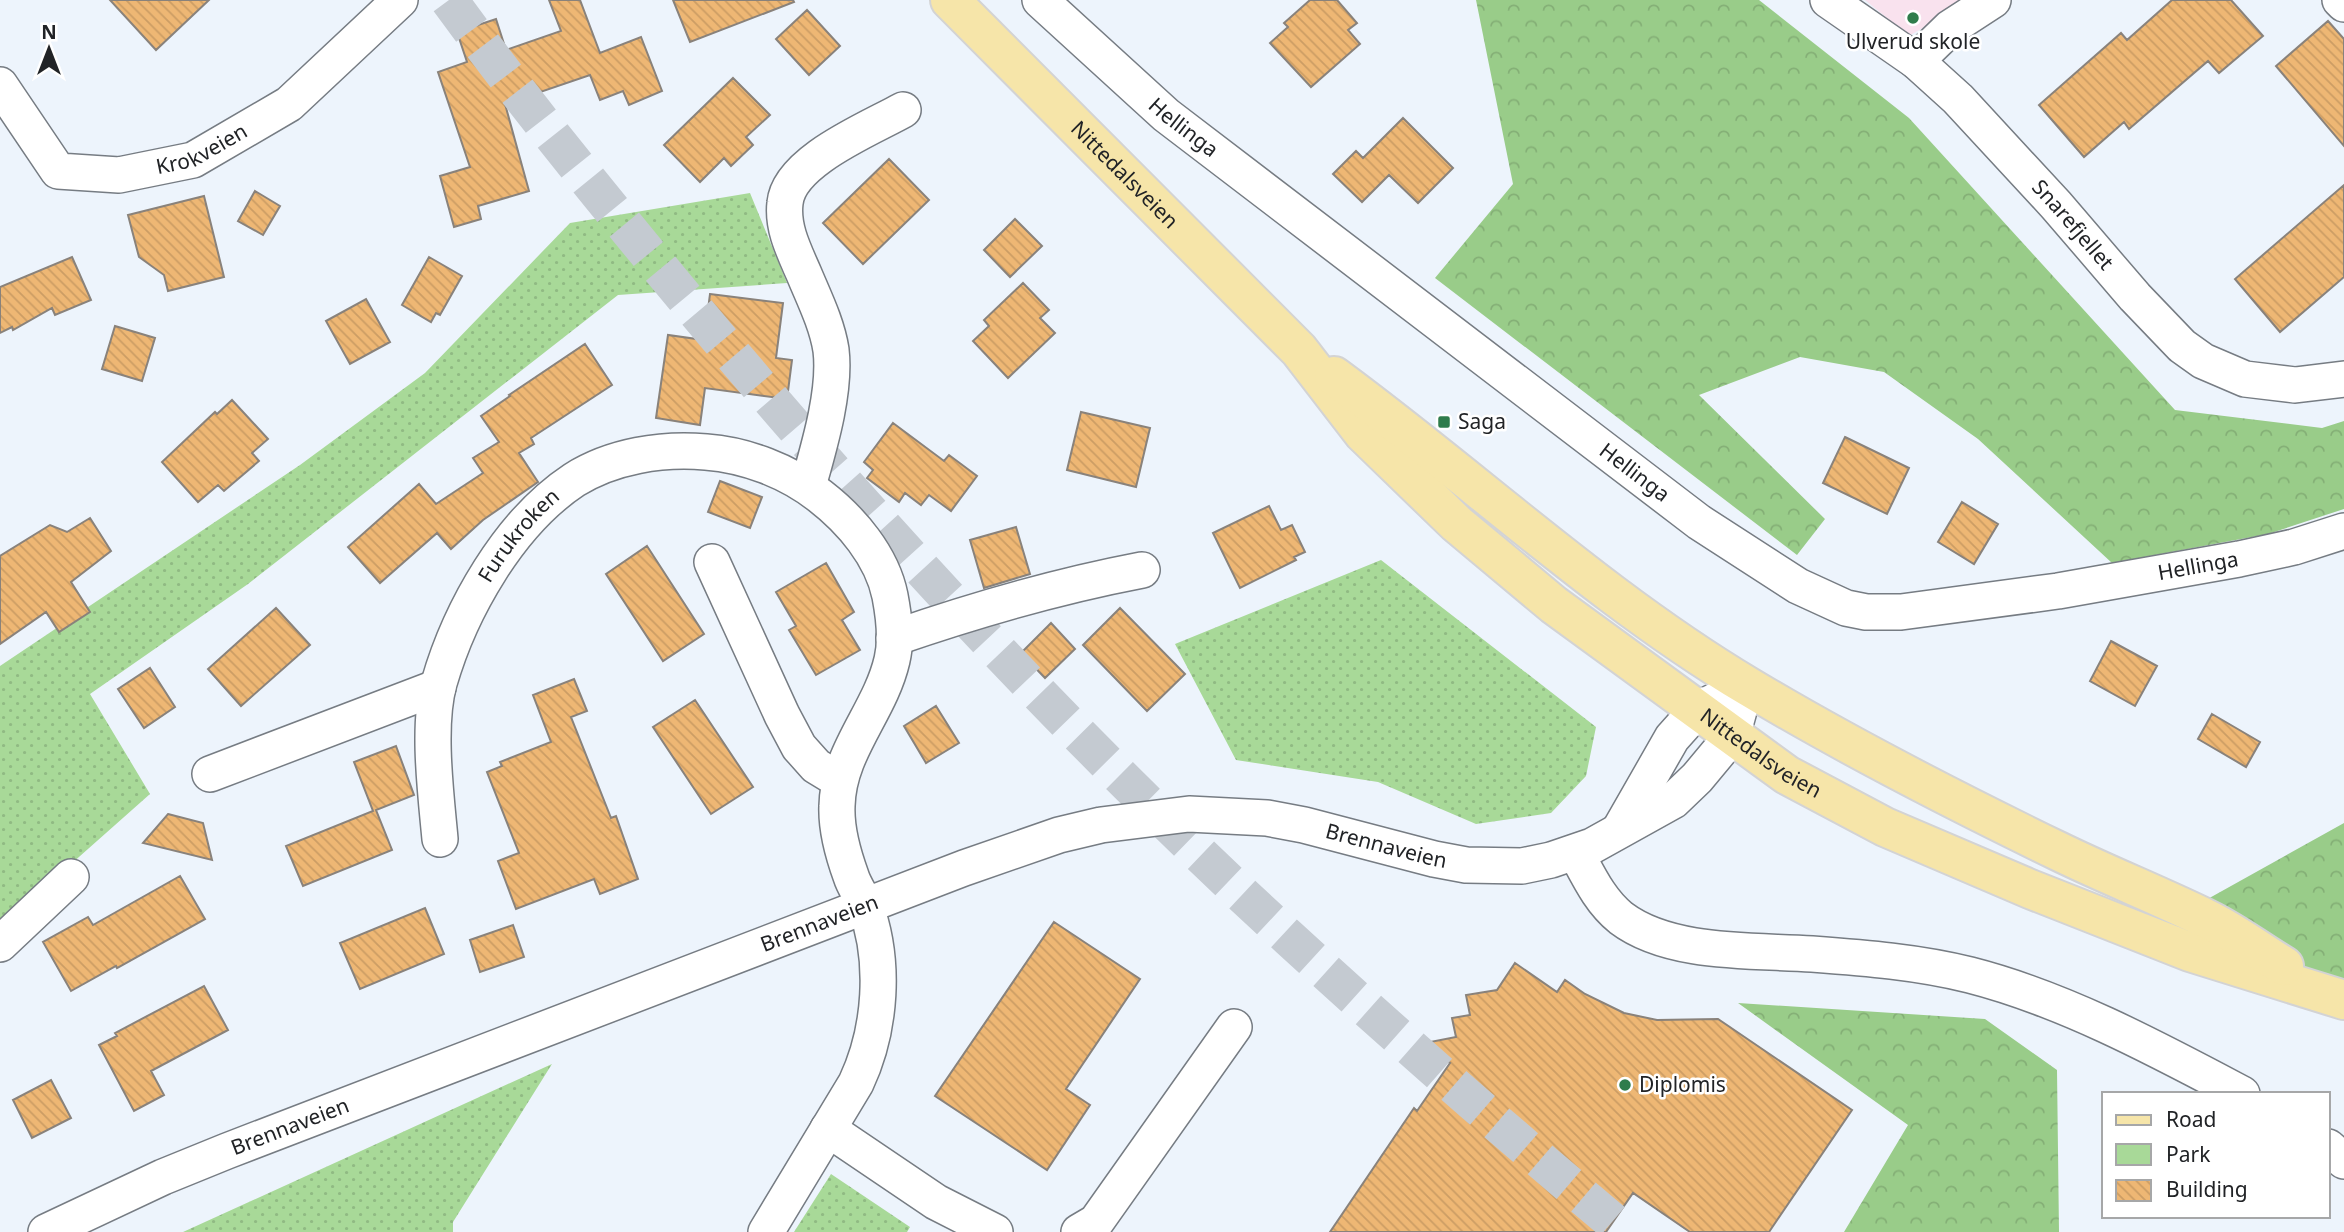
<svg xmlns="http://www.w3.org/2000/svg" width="2344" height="1232" font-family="'Noto Sans',sans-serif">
  <defs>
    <pattern id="green-dots" width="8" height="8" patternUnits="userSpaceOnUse" patternTransform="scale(1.75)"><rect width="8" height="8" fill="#a8d998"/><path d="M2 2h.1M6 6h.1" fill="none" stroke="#90ba83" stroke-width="1.8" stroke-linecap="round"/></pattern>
    <pattern id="forest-crowns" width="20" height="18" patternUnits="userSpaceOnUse" patternTransform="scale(1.75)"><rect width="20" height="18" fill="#99cc89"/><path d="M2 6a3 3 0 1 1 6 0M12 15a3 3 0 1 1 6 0" fill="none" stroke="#84af76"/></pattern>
    <pattern id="building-back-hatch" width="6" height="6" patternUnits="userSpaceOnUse" patternTransform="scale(1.75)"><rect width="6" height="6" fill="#eeb774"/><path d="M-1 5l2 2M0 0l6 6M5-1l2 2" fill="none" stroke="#cc9d64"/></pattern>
  </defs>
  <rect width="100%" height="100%" fill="#edf4fc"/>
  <path fill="#f9e2ee" d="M 1865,0 L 1970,0 L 1909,36 Z"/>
  <path fill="url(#green-dots)" d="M 750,193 L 787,283 L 618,295 L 248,584 L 90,694 L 150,794 L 0,927 L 0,666 L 300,465 L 425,373 L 570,223 Z
    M 1381,560 L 1596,727 L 1586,776 L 1551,813 L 1476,824 L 1378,782 L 1236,760 L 1175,644 Z
    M 552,1064 L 453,1222 L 453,1232 L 183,1232 Z
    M 831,1174 L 910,1227 L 907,1232 L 794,1232 Z"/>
  <path fill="url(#forest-crowns)" d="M 1476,0 L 1759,0 L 1909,118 L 2175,410 L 2322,428 L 2344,421 L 2344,509 L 2268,534 L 2112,563 L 1978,439 L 1884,372 L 1800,357 L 1699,395 L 1825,519 L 1797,555 L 1435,278 L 1513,184 Z
    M 2344,823 L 2344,1016 L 2143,935 Z
    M 1738,1003 L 1985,1019 L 2057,1070 L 2059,1232 L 1844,1232 L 1908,1125 Z"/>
  <path fill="url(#building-back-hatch)" stroke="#89827b" stroke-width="2" d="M 110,0 L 209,0 L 156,50 Z
    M 549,0 L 580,0 L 600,53 L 641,37 L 662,91 L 629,105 L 623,91 L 600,100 L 590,75 L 505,104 L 529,191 L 478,206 L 481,219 L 454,227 L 440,176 L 470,167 L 438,72 L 467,62 L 457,32 L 496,19 L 506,50 L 561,31 Z
    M 673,0 L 793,0 L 794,2 L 690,42 Z
    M 1310,0 L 1337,0 L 1357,23 L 1348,30 L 1360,44 L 1311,87 L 1270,43 L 1288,27 L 1284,23 Z
    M 2172,0 L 2231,0 L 2263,36 L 2219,73 L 2208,61 L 2129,129 L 2124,122 L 2084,157 L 2039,105 L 2121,33 L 2127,40 Z
    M 807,10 L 840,46 L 809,75 L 776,39 Z
    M 2328,21 L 2344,39 L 2344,146 L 2276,66 Z
    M 733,78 L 770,115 L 746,137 L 753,145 L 731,166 L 724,158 L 700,182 L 664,145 Z
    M 1403,118 L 1453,168 L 1418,203 L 1389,175 L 1362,202 L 1333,174 L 1356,151 L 1363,158 Z
    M 889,159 L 929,200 L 863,264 L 823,223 Z
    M 2344,185 L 2344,277 L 2280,332 L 2235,279 Z
    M 255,191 L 280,206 L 263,235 L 238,221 Z
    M 204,196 L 224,277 L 168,291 L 164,275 L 139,257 L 128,215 Z
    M 1015,219 L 1042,246 L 1010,277 L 984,250 Z
    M 72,257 L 91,300 L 55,315 L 52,308 L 13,330 L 12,327 L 0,333 L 0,287 Z
    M 429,257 L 462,276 L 440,315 L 436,313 L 431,322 L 402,305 Z
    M 1023,283 L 1049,310 L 1040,318 L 1055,333 L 1008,378 L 973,341 L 989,326 L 984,320 Z
    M 710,294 L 783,303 L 776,358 L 792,360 L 787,399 L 705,388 L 700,425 L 656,418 L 668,335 L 704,340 Z
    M 366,299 L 390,342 L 350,364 L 326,321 Z
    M 115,326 L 155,338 L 142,381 L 102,369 Z
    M 585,344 L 612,385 L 531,438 L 534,444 L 519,453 L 538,482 L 483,520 L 451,549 L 437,533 L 380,583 L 348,547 L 419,484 L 436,504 L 483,473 L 473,458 L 499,442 L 481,416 L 510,396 L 509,395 Z
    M 232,400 L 268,439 L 252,453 L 259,461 L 224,491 L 218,485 L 198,502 L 162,462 L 215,412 L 217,414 Z
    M 1081,412 L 1150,428 L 1136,487 L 1067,470 Z
    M 893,423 L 944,461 L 949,455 L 977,476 L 951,511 L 929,495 L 921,505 L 905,493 L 899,502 L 867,478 L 873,470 L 864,462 Z
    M 1845,437 L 1909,468 L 1887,514 L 1823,483 Z
    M 720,481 L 762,497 L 750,528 L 708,512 Z
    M 1962,502 L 1998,524 L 1974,564 L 1938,542 Z
    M 1269,506 L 1281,530 L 1292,525 L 1305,552 L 1294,557 L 1296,560 L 1240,588 L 1213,533 Z
    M 90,518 L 111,551 L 71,582 L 90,612 L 59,632 L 46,612 L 0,644 L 0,556 L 50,525 L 67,532 Z
    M 1016,527 L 1030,574 L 984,588 L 970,540 Z
    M 647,546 L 704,634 L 663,661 L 606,574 Z
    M 826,563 L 854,612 L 842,620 L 860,650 L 816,675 L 789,630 L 796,626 L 776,592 Z
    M 276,608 L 310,645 L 241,706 L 208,669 Z
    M 1120,608 L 1185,674 L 1147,711 L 1083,645 Z
    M 1051,623 L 1075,649 L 1045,678 L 1021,653 Z
    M 2111,641 L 2157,666 L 2135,706 L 2090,681 Z
    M 150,668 L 175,707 L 144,728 L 118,689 Z
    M 574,679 L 587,711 L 571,717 L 611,818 L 616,816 L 638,879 L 600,894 L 594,879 L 516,909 L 498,861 L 519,853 L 487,772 L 502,766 L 500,762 L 551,742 L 533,695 Z
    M 695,700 L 753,787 L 711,814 L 653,727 Z
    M 936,706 L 959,743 L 926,763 L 904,726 Z
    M 2212,714 L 2260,742 L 2246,767 L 2198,739 Z
    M 396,746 L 414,795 L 376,810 L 392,850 L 303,886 L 286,846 L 373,811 L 354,762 Z
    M 168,814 L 203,823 L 212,860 L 143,843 Z
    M 180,876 L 205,919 L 117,968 L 116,966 L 71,991 L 43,942 L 88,917 L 93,925 Z
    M 425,908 L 444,954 L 360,989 L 340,943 Z
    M 1054,922 L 1140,979 L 1066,1089 L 1090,1105 L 1047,1170 L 935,1096 Z
    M 513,925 L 524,957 L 480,972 L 470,940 Z
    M 1515,963 L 1557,992 L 1565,980 L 1585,994 L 1624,1013 L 1657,1020 L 1718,1019 L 1852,1110 L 1769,1232 L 1690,1232 L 1633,1193 L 1606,1232 L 1330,1232 L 1414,1108 L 1417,1111 L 1450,1063 L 1425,1043 L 1456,1037 L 1452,1018 L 1470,1015 L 1466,995 L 1497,990 Z
    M 204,986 L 228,1030 L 151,1071 L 164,1095 L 134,1111 L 99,1045 L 117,1036 L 115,1033 Z
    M 51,1080 L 71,1118 L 32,1138 L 13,1100 Z"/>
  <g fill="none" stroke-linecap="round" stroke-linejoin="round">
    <path stroke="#c4cad1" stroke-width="38" stroke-dasharray="38 19" stroke-linecap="butt" d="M 449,0 C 526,106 610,208 694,309 C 879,530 1077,743 1289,938 C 1399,1039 1511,1136 1625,1232"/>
    <defs>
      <g id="minor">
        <path id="s1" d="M 1040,0 L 1166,115 L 1699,522 L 1798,586 L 1846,608 L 1866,612 L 1901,612 L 2058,591 L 2239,559 L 2294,547 L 2344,531"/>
        <path id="s2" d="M 1828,0 L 1916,61 L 1958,99 L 2056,205 L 2135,297 L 2182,346 L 2203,361 L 2245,379 L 2295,385 L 2344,379"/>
        <path d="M 2340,0 L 2344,4"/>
        <path d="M 1916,61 L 1950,28 L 1993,0"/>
        <path id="s3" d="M 0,85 L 58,171 L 119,175 L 193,160 L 289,104 L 400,0"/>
        <path d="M 808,486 C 819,447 836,391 831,350 C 827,324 814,298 804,274 C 794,251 782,228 785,203 C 789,161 869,129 903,110"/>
        <path d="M 712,562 L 782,715 L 799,747 L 816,766 L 839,780"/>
        <path d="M 894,638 C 975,610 1058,586 1142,570"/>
        <path d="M 210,774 L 438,687"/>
        <path d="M 1620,829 L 1672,738 L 1697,710 L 1723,697"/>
        <path id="s4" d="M 440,839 C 436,795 427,726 439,683 C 460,610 509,523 574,480 C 612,456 662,448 706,452 C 746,455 788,471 820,496 C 851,520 882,556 890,596 C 894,617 897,639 892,660 C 880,712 838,751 837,806 C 836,829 843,854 851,876 C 854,886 861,895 865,905 C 886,961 881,1030 856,1083 L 766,1232"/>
        <path d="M 1576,853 C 1589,877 1600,901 1621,918 C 1670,955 1753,950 1812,954 C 1865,958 1918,962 1970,975 C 2064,999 2157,1049 2242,1094"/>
        <path d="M 0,944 L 71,877"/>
        <path d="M 828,1129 L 936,1202 L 995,1232"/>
        <path d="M 2328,1147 L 2344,1161"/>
        <path id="s5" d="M 46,1232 L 163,1177 L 227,1151 L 964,868 L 1059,835 L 1101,825 L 1189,814 L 1267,818 L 1304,825 L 1434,859 L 1466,865 L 1522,866 L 1551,860 L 1592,846 L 1673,801 L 1697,778 L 1732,736 L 1746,685"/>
        <path d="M 1079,1232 L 1096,1222 L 1234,1027"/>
      </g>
      <g id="major">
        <path id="s6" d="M 950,0 L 1299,350 L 1363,433 L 1457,524 L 1554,605 L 1765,759 L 1787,775 L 1885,827 L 2030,889 L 2190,952 L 2344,1000"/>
        <path d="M 1334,376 C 1473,478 1600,598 1749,687 C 1849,747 1953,800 2058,851 C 2107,875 2158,895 2207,919 C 2234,932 2259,951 2284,966"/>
      </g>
    </defs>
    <use href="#minor" stroke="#767c83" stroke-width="38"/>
    <use href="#major" stroke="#d3d3d4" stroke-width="42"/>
    <use href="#minor" stroke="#fff" stroke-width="35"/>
    <use href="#major" stroke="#f6e5a9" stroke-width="38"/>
  </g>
  <g fill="#2f7c4b" stroke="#fff" stroke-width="2.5">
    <circle cx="1913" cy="18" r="7"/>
    <rect x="1437" y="415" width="14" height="14" rx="3.5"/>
    <circle cx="1625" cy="1085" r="7"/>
  </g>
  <g text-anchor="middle" stroke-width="5" stroke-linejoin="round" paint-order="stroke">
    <g font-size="21" fill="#212326" stroke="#fff" text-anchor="start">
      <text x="1913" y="49" text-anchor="middle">Ulverud skole</text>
      <text x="1458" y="429">Saga</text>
      <text x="1639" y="1092">Diplomis</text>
    </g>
    <g font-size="21" fill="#212326" stroke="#fff">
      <text dy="7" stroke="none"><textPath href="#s1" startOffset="192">Hellinga</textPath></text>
      <text dy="7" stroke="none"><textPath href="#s3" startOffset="252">Krokveien</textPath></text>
      <text dy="7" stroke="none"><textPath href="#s6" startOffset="247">Nittedalsveien</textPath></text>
      <text dy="7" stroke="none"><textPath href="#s2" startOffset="334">Snarefjellet</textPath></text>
      <text dy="7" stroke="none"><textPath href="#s1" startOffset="760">Hellinga</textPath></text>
      <text dy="7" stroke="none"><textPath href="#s4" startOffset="326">Furukroken</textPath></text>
      <text dy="7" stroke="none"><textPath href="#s1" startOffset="1368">Hellinga</textPath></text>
      <text dy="7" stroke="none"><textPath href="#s6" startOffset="1111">Nittedalsveien</textPath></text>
      <text dy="7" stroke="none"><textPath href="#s5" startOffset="1421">Brennaveien</textPath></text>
      <text dy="7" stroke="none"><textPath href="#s5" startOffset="833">Brennaveien</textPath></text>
      <text dy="7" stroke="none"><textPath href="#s5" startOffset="266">Brennaveien</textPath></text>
    </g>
  </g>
  <rect x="2102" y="1092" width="228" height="126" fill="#ffffff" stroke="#a6a7a8" stroke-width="2"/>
  <rect x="2116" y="1115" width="35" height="10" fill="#f6e5a9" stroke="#a6a7a8" stroke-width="2"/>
  <text x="2166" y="1127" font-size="21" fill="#212326">Road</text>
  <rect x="2116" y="1144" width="35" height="21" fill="#a8d998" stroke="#a6a7a8" stroke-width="2"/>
  <text x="2166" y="1162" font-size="21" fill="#212326">Park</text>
  <rect x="2116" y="1180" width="35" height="21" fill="url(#building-back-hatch)" stroke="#a6a7a8" stroke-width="2"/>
  <text x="2166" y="1197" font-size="21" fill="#212326">Building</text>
  <g transform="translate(49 49)" stroke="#ffffff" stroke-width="5" paint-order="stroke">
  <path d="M0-5L12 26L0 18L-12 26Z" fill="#212326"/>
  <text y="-10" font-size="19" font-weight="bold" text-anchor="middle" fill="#212326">N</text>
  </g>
</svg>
